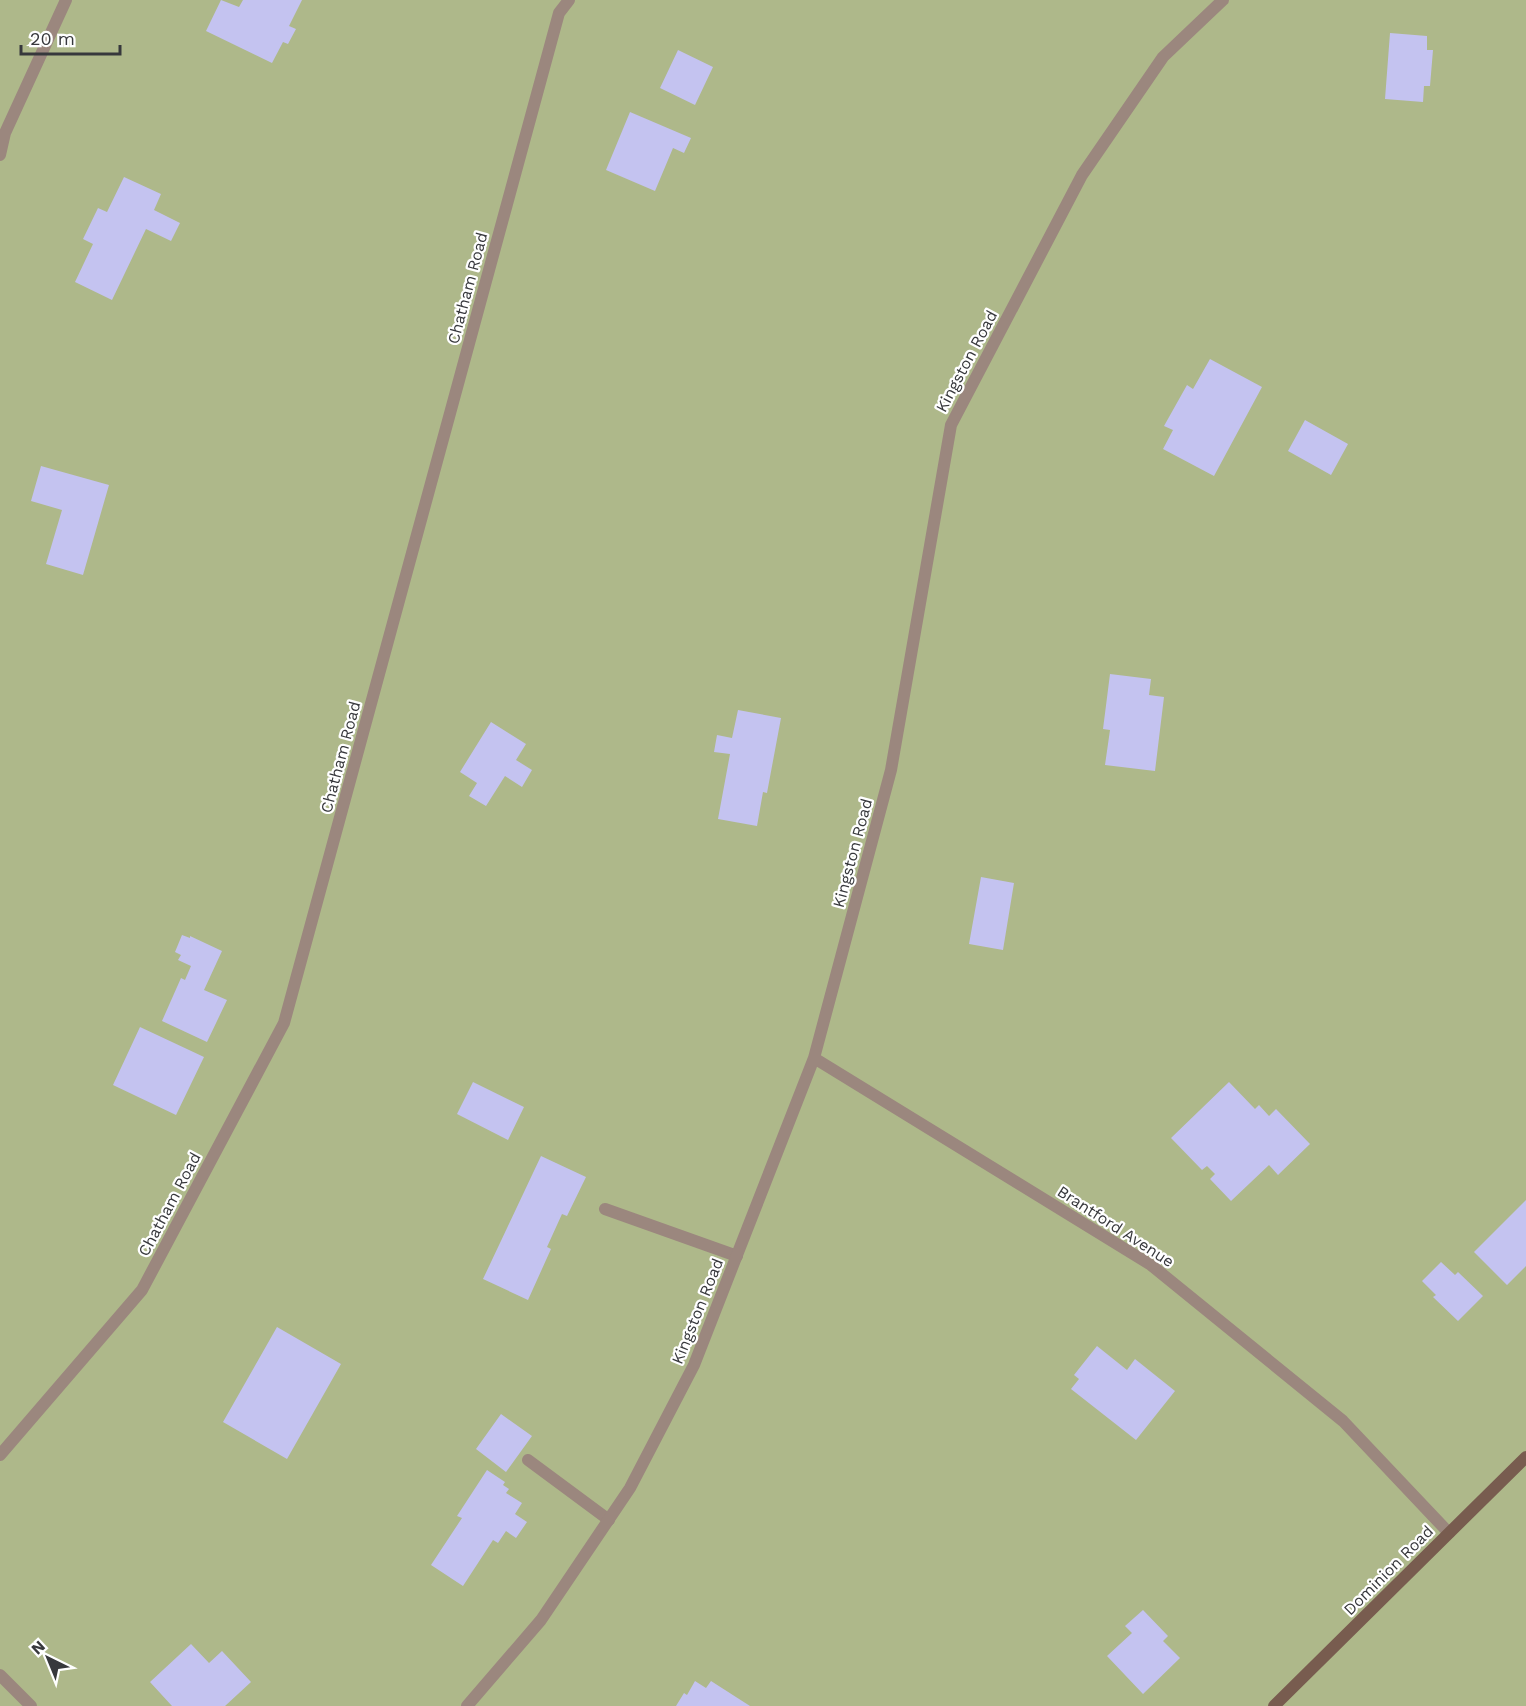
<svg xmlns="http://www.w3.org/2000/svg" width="1526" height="1706" font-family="'Work Sans',sans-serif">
  <rect width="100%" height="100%" fill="#dee2eb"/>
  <path fill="#aeb88a" d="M 0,0 L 1526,0 L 1526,1706 L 0,1706 Z"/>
  <path fill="#c4c3f0" d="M 221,0 L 239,7 L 243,0 L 302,0 L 289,26 L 296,29 L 288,44 L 283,42 L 272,63 L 206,31 Z
    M 1390,33 L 1427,36 L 1427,50 L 1433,50 L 1430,86 L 1424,86 L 1423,102 L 1385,99 Z
    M 678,50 L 713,67 L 695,105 L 660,88 Z
    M 630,112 L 691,138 L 684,153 L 673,148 L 655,191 L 606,170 Z
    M 124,177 L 161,194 L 154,210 L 180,223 L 171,241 L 146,229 L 112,300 L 75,282 L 93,244 L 83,239 L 98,208 L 107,212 Z
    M 1210,359 L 1262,387 L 1214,476 L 1163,449 L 1173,430 L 1164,426 L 1187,385 L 1193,389 Z
    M 1305,420 L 1348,444 L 1331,475 L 1288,451 Z
    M 41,466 L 109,485 L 83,575 L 46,564 L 62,510 L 31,501 Z
    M 1110,674 L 1151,679 L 1149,695 L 1164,697 L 1155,771 L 1105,765 L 1110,730 L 1103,729 Z
    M 738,710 L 781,718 L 767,793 L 763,792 L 757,826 L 718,819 L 730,754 L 714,752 L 717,735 L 732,738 Z
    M 491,722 L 526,744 L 516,760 L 532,770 L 522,787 L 505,776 L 486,806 L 469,796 L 477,783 L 460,772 Z
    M 981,877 L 1014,883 L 1003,950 L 969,944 Z
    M 182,935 L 190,938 L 190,936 L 222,951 L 204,990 L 227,1000 L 207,1042 L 162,1021 L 181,978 L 185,980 L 191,966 L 178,960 L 181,955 L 175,952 Z
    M 140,1027 L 204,1057 L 176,1115 L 113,1085 Z
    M 473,1082 L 524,1107 L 508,1140 L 457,1114 Z
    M 1229,1082 L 1255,1109 L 1259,1105 L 1269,1116 L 1276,1109 L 1310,1144 L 1278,1175 L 1269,1165 L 1231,1201 L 1210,1179 L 1215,1174 L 1207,1166 L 1202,1170 L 1171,1138 Z
    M 541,1156 L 586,1177 L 567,1216 L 562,1214 L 547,1247 L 551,1249 L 528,1300 L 483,1279 Z
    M 1526,1200 L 1526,1266 L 1507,1285 L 1474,1252 Z
    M 1441,1262 L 1455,1275 L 1458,1272 L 1483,1296 L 1458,1321 L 1433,1297 L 1436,1295 L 1422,1281 Z
    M 277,1327 L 341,1364 L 287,1459 L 223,1422 Z
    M 1097,1346 L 1127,1370 L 1135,1359 L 1175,1391 L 1136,1440 L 1071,1389 L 1079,1379 L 1074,1375 Z
    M 501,1414 L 532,1436 L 506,1472 L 476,1449 Z
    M 487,1470 L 505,1482 L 503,1485 L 509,1489 L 506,1493 L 522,1503 L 515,1514 L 527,1522 L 516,1538 L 506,1531 L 498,1543 L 493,1540 L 463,1586 L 431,1565 L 462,1518 L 457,1516 Z
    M 1143,1610 L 1168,1636 L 1163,1641 L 1180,1658 L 1143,1694 L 1107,1656 L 1132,1633 L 1125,1626 Z
    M 191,1644 L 209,1663 L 222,1651 L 251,1682 L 225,1706 L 172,1706 L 150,1682 Z
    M 695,1681 L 706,1688 L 711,1681 L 750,1706 L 676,1706 L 684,1693 L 687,1695 Z"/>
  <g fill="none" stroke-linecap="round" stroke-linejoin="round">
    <path stroke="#9b877e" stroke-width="12" d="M 605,1209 L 737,1256
      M 528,1460 L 609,1520"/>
    <path stroke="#9b877e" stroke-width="12" d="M 0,155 L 5,133 L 66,0
      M 814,1058 L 1151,1265 L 1343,1421 L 1449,1533
      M 0,1455 L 142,1290 L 284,1023 L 559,13 L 569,0
      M 467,1706 L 541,1620 L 630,1488 L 694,1365 L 814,1058 L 891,770 L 951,425 L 1082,175 L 1163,57 L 1223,0"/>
    <path stroke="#9b877e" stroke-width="12" d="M 0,1675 L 31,1706"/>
    <path stroke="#785c4f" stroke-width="12" d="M 1274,1706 L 1526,1457"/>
  </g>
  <g text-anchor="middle" stroke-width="4.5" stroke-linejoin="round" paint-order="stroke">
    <g font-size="16" fill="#37383c" stroke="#fff">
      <text transform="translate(467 288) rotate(-75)" y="6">Chatham Road</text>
      <text transform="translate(966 361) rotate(-62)" y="6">Kingston Road</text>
      <text transform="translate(340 757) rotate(-75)" y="6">Chatham Road</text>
      <text transform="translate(852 853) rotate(-75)" y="6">Kingston Road</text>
      <text transform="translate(169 1204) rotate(-62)" y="6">Chatham Road</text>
      <text transform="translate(1116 1226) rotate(33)" y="6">Brantford Avenue</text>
      <text transform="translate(697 1311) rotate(-68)" y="6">Kingston Road</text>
      <text transform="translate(1388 1570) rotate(-45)" y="6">Dominion Road</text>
    </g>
  </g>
  <g transform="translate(48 1658) rotate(317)" stroke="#ffffff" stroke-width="4.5" paint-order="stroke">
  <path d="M0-4.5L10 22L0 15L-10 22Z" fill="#37383c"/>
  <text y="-9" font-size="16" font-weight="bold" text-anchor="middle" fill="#37383c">N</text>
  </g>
  <path d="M21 45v9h99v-9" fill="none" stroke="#37383c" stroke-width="3"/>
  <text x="30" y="45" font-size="18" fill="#37383c" stroke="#ffffff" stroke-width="4.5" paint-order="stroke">20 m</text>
</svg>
